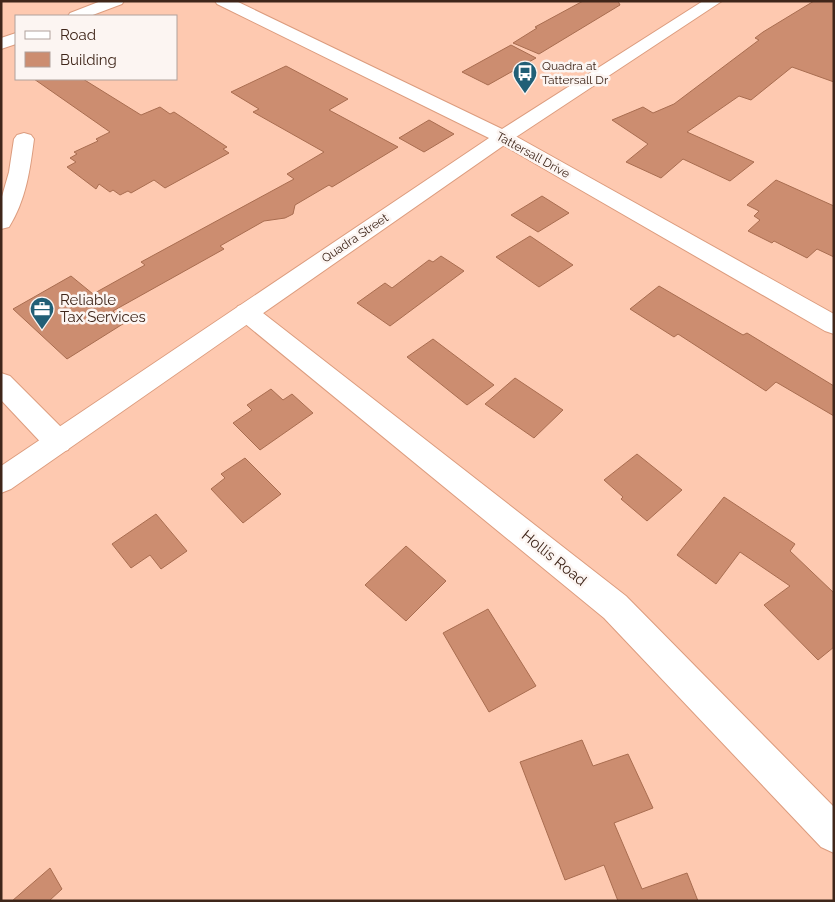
<svg xmlns="http://www.w3.org/2000/svg" width="835" height="902" font-family="Raleway,sans-serif">
  <rect width="100%" height="100%" fill="#fec9b0"/>
  <path fill="#cc8d70" stroke="#a96d50" d="M 583,1 L 618,1 L 620,5 L 539,54 L 513,43 L 537,28 L 535,27 Z
    M 814,1 L 834,1 L 834,82 L 792,67 L 751,100 L 739,96 L 687,132 L 754,162 L 730,181 L 683,159 L 661,178 L 626,162 L 648,144 L 612,120 L 643,107 L 653,113 L 674,104 L 759,40 L 755,38 L 763,32 Z
    M 511,45 L 536,58 L 488,85 L 462,72 Z
    M 286,66 L 348,99 L 329,110 L 398,147 L 332,187 L 329,185 L 295,205 L 293,214 L 285,218 L 264,221 L 220,246 L 224,249 L 113,311 L 126,322 L 67,359 L 13,309 L 71,276 L 93,294 L 145,265 L 141,262 L 294,179 L 287,174 L 324,152 L 253,112 L 259,109 L 231,92 Z
    M 34,79 L 83,79 L 141,115 L 160,107 L 170,114 L 174,112 L 227,147 L 223,149 L 229,153 L 165,188 L 154,180 L 131,193 L 128,191 L 120,195 L 113,190 L 110,192 L 99,184 L 96,189 L 67,167 L 76,162 L 70,158 L 77,154 L 74,152 L 98,141 L 96,139 L 110,132 Z
    M 429,120 L 454,134 L 424,152 L 399,138 Z
    M 776,180 L 834,206 L 834,257 L 817,249 L 807,258 L 774,241 L 772,243 L 748,231 L 760,220 L 754,216 L 759,211 L 747,205 Z
    M 542,196 L 569,213 L 538,232 L 511,215 Z
    M 530,236 L 573,265 L 539,287 L 496,257 Z
    M 441,256 L 464,271 L 390,326 L 357,303 L 385,283 L 392,288 L 429,260 L 433,262 Z
    M 659,286 L 743,335 L 747,333 L 834,386 L 834,416 L 776,382 L 766,391 L 678,334 L 674,337 L 630,309 Z
    M 433,339 L 494,385 L 467,405 L 407,357 Z
    M 515,378 L 563,410 L 534,438 L 485,404 Z
    M 271,389 L 283,400 L 292,394 L 313,413 L 260,450 L 233,423 L 252,410 L 247,405 Z
    M 637,454 L 682,490 L 647,521 L 621,499 L 623,497 L 604,480 Z
    M 245,458 L 281,494 L 243,523 L 211,489 L 225,478 L 221,474 Z
    M 724,497 L 795,544 L 790,551 L 834,593 L 834,647 L 818,660 L 764,605 L 790,586 L 740,552 L 716,584 L 677,555 Z
    M 156,514 L 187,551 L 161,569 L 150,555 L 131,568 L 112,544 Z
    M 406,546 L 446,581 L 406,621 L 365,585 Z
    M 488,609 L 536,686 L 489,712 L 443,633 Z
    M 582,740 L 593,766 L 628,754 L 653,808 L 614,823 L 642,889 L 687,873 L 698,901 L 618,901 L 604,865 L 565,880 L 520,762 Z
    M 50,868 L 62,889 L 49,901 L 12,901 Z"/>
  <g fill="none" stroke-linecap="round" stroke-linejoin="round">
    <defs>
      <path id="minor" d="M 101,1 L 124,1 L 122,4 L 90,16 L 68,16 L 70,13 Z
        M 16,33 L 16,44 L 1,49 L 1,38 Z
        M 503,131 L 510,133 L 834,314 L 834,334 L 825,331 L 496,141 L 493,137 L 496,133 Z
        M 24,133 L 31,135 L 34,139 C 30,170 26,200 9,227 L 1,229 L 1,200 L 9,172 L 14,139 L 17,135 Z
        M 246,304 L 254,306 L 626,596 L 834,807 L 834,853 L 821,847 L 604,618 L 238,318 L 234,312 L 238,306 Z
        M 1,373 L 10,376 L 68,434 L 72,442 L 68,450 L 58,453 L 48,450 L 1,400 Z"/>
      <path id="major" d="M 215,1 L 236,1 L 502,129 L 703,1 L 722,1 L 510,141 L 11,489 L 1,493 L 1,466 L 489,138 L 217,4 Z"/>
    </defs>
    <use href="#minor" stroke="#dc9c7e" stroke-width="2"/>
    <use href="#major" stroke="#dc9c7e" stroke-width="2"/>
    <use href="#minor" fill="#fff" fill-rule="evenodd"/>
    <use href="#major" fill="#fff" fill-rule="evenodd"/>
  </g>
  <defs>
    <symbol id="bus-pin" viewBox="-11 -11 22 30"><path d="M0 17L-7.5 6A9.5 9.5 0 1 1 7.5 6Z" fill="#215f76" stroke="#fcf5f2"/><path d="M-5-6H5V4H4V6H2V4H-2V6H-4V4H-5ZM-3.5-4V0h7V-4ZM-3.5 1.2v1.5H-2V1.2ZM2 1.2v1.5H3.5V1.2Z" fill="#fff"/></symbol>
    <symbol id="office-pin" viewBox="-11 -11 22 30"><path d="M0 17L-7.5 6A9.5 9.5 0 1 1 7.5 6Z" fill="#215f76" stroke="#fcf5f2"/><path d="M-6-3h4V-5.5h4V-3h4V5H-6ZM-1-4.5V-3h2v-1.5ZM-6 0V1H6V0Z" fill="#fff"/></symbol>
  </defs>
  <g fill-rule="evenodd">
    <use href="#bus-pin" x="511" y="59" width="28" height="38"/>
    <use href="#office-pin" x="28" y="295" width="28" height="38"/>
  </g>
  <g text-anchor="middle" stroke-width="5" stroke-linejoin="round" paint-order="stroke">
    <g font-size="12" fill="#3f261a" stroke="#fcf5f2" text-anchor="start">
      <text x="542" y="70">Quadra at<tspan x="542" dy="14">Tattersall Dr</tspan></text>
    </g>
    <g font-size="12" fill="#3f261a" stroke="#fcf5f2">
      <text transform="translate(533 155) rotate(29)" y="4">Tattersall Drive</text>
      <text transform="translate(355 238) rotate(-34)" y="4">Quadra Street</text>
    </g>
    <g font-size="15" fill="#3f261a" stroke="#fcf5f2" text-anchor="start">
      <text x="60" y="305">Reliable<tspan x="60" dy="17">Tax Services</tspan></text>
    </g>
    <g font-size="15" fill="#3f261a" stroke="#fcf5f2">
      <text transform="translate(554 558) rotate(39)" y="5">Hollis Road</text>
    </g>
  </g>
  <rect width="835" height="902" fill="none" stroke="#3f261a" stroke-width="5"/>
  <rect x="15" y="15" width="162" height="65" fill="#fcf5f2" stroke="#b0a29c"/>
  <rect x="25" y="31" width="25" height="8" fill="#ffffff" stroke="#b0a29c"/>
  <text x="60" y="40" font-size="15" fill="#3f261a">Road</text>
  <rect x="25" y="52" width="25" height="15" fill="#cc8d70" stroke="#b0a29c"/>
  <text x="60" y="65" font-size="15" fill="#3f261a">Building</text>
</svg>
